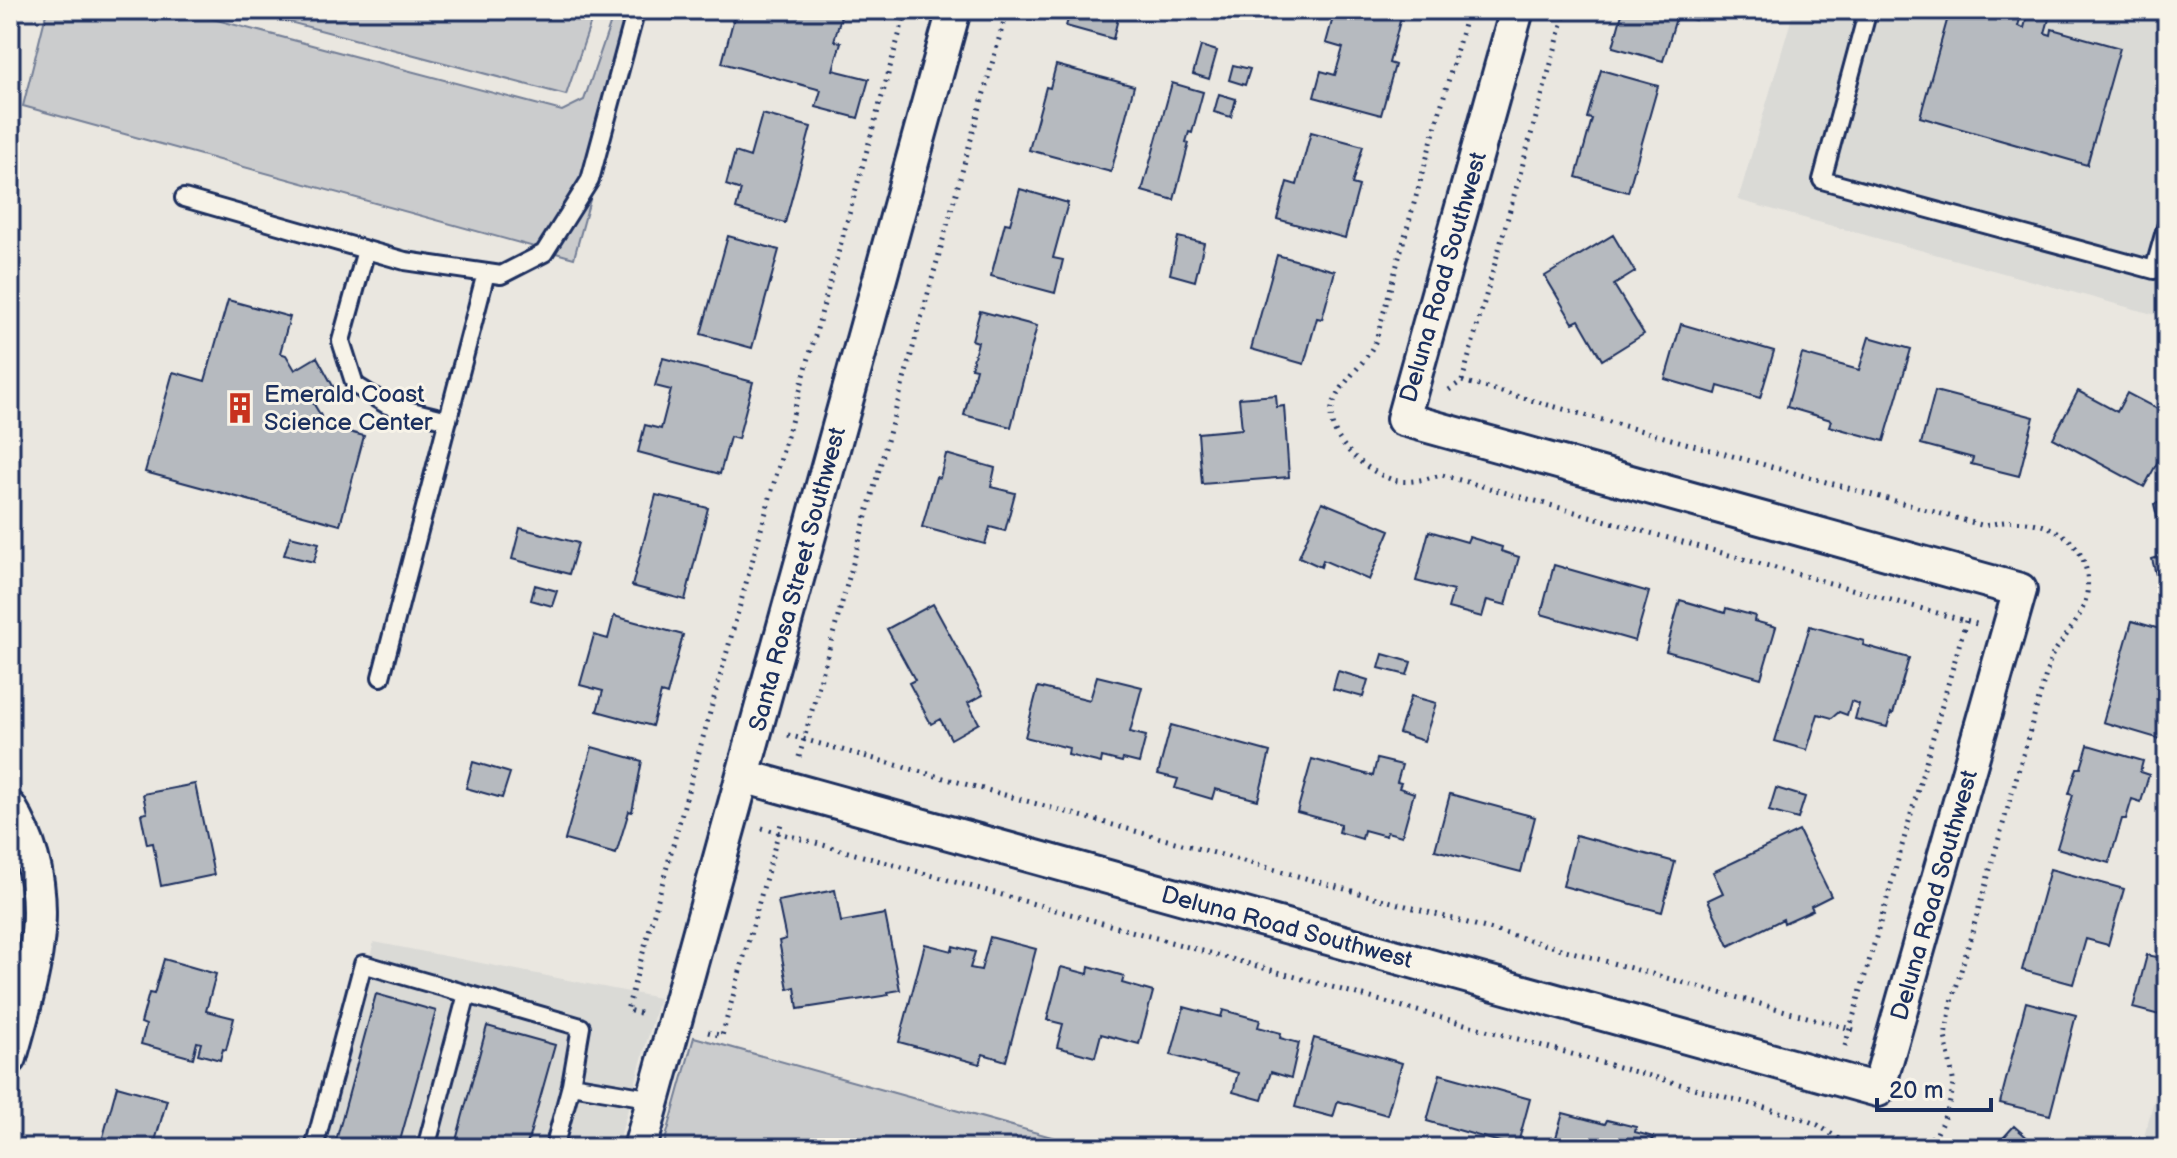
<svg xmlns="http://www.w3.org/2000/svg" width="2177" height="1158" font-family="'Balsamiq Sans',sans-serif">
  <rect width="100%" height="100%" fill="#eae7e0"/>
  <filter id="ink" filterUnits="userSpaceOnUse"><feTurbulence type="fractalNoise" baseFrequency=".0125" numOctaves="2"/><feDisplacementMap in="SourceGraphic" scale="16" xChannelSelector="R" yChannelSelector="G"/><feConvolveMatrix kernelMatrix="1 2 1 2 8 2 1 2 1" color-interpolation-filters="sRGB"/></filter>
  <g filter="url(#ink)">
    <path fill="#dadad6" d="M 1794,10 L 2167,10 L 2167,318 L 1738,200 Z
      M 374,942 L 659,998 L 617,1148 L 317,1148 Z
      M 2167,1052 L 2167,1148 L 2141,1148 Z"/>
    <path fill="#cbcccd" stroke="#737e96" stroke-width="2" d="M 47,10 L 179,10 L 562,111 L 584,100 L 615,10 L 642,10 L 574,258 L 23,106 Z
      M 244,10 L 595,10 L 566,95 Z
      M 694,1037 L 1091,1148 L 663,1148 Z"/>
    <path fill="#b6babf" stroke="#1b2f5e" stroke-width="2" d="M 736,10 L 843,10 L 834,41 L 841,42 L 833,70 L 869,79 L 858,118 L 816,107 L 821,90 L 722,63 Z
      M 1071,10 L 1120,10 L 1113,39 L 1066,26 Z
      M 1335,10 L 1377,10 L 1401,17 L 1389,63 L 1395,65 L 1381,115 L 1314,97 L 1321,71 L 1335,75 L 1343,48 L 1326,43 Z
      M 1623,10 L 1698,10 L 1695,20 L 1677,15 L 1663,61 L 1613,47 Z
      M 1950,10 L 1986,10 L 2020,19 L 2018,26 L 2024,28 L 2028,13 L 2049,19 L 2045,33 L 2051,35 L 2052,29 L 2120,48 L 2087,165 L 1920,117 Z
      M 1201,46 L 1217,51 L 1209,79 L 1193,74 Z
      M 1056,65 L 1134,86 L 1111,172 L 1029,150 L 1046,87 L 1050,88 Z
      M 1233,65 L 1250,69 L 1245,85 L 1229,80 Z
      M 1601,70 L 1658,86 L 1628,192 L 1576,177 L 1592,119 L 1587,118 Z
      M 1172,83 L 1203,92 L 1192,133 L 1189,132 L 1186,142 L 1189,143 L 1174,200 L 1142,191 Z
      M 1219,94 L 1236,99 L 1231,117 L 1214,112 Z
      M 762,114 L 811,127 L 785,223 L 736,209 L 741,190 L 726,185 L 735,152 L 750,157 Z
      M 1311,132 L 1363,146 L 1352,184 L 1359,186 L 1345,238 L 1277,219 L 1287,182 L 1297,185 Z
      M 1020,189 L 1068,203 L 1053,258 L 1063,260 L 1055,293 L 991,276 L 1005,223 L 1010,224 Z
      M 1613,235 L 1635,272 L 1614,285 L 1644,334 L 1602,360 L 1579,320 L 1573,323 L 1545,276 Z
      M 728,236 L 779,250 L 752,348 L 701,334 Z
      M 1178,237 L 1204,243 L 1195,281 L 1170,274 Z
      M 1277,255 L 1335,271 L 1322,319 L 1317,318 L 1304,364 L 1251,349 Z
      M 228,300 L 290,317 L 280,353 L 286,355 L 295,370 L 317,357 L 334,388 L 312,401 L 321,416 L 319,424 L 364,436 L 340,525 L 145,472 L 173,372 L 205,381 Z
      M 980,311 L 1037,326 L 1011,427 L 964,415 L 976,369 L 971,368 L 978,342 L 972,340 Z
      M 1681,324 L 1774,351 L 1760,398 L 1718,386 L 1716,394 L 1665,379 Z
      M 1869,337 L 1911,349 L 1884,441 L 1829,426 L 1831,420 L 1787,407 L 1802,354 L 1859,370 Z
      M 663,358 L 753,382 L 738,439 L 730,437 L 720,474 L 638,452 L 645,425 L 661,429 L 671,390 L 655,386 Z
      M 1935,391 L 2034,417 L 2019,476 L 1971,464 L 1973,458 L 1921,444 Z
      M 2078,391 L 2117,412 L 2127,393 L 2167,414 L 2167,445 L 2144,487 L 2053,438 Z
      M 1276,395 L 1277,407 L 1284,406 L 1289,477 L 1202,484 L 1198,433 L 1242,429 L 1239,398 Z
      M 946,454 L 995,468 L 991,487 L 1015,493 L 1005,531 L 990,527 L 985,544 L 922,527 L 936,477 L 940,478 Z
      M 656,495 L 708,508 L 685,600 L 632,586 Z
      M 2167,501 L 2167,605 L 2164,606 L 2152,559 L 2166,555 L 2154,504 Z
      M 1322,502 L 1390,530 L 1369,580 L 1323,560 L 1321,567 L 1299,557 Z
      M 520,528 L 578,543 L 569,574 L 512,559 Z
      M 1429,531 L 1467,542 L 1469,537 L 1502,547 L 1501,551 L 1519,557 L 1506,605 L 1487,600 L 1482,617 L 1448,608 L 1453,591 L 1416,581 Z
      M 290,536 L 319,543 L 314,562 L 284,555 Z
      M 1554,565 L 1649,592 L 1635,641 L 1541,614 Z
      M 535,585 L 557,591 L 552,606 L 531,600 Z
      M 1680,600 L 1725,613 L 1726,608 L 1755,616 L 1754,621 L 1776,627 L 1761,678 L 1666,651 Z
      M 933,604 L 983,695 L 968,703 L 979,723 L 951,739 L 940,719 L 931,724 L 909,683 L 915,680 L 887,629 Z
      M 614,616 L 683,635 L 667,695 L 661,693 L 652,726 L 597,711 L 603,691 L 580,685 L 594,635 L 608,639 Z
      M 2132,621 L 2167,631 L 2167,741 L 2103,722 Z
      M 1810,626 L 1864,641 L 1863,645 L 1909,658 L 1893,714 L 1891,713 L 1887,727 L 1855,719 L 1859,704 L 1851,701 L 1847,715 L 1839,712 L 1832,718 L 1818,714 L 1807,750 L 1775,741 Z
      M 1383,654 L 1411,662 L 1407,675 L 1379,668 Z
      M 1338,671 L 1368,680 L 1363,697 L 1333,689 Z
      M 1097,676 L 1142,687 L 1130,732 L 1146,736 L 1139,763 L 1123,759 L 1122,762 L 1102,757 L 1101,763 L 1068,755 L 1069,748 L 1025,737 L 1038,687 L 1090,700 Z
      M 1411,696 L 1436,703 L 1424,741 L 1399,733 Z
      M 1171,725 L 1270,752 L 1258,800 L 1215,789 L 1212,799 L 1175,788 L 1178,779 L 1158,774 Z
      M 2088,745 L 2143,761 L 2140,772 L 2149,775 L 2141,802 L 2132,799 L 2126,819 L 2122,819 L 2109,863 L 2057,848 L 2073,795 L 2069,794 L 2077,768 L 2081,768 Z
      M 592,747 L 642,761 L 632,812 L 629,811 L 616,854 L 565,840 Z
      M 1312,759 L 1373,776 L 1377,759 L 1402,765 L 1397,782 L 1401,783 L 1399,788 L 1414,793 L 1402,836 L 1387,832 L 1386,836 L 1364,830 L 1362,839 L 1339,832 L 1341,824 L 1297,812 Z
      M 473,762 L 510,773 L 502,798 L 466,788 Z
      M 195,784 L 214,875 L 161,886 L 153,843 L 147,844 L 141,814 L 147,813 L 143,794 Z
      M 1776,788 L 1805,797 L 1798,819 L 1769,811 Z
      M 1450,794 L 1535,817 L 1521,872 L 1435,850 Z
      M 1799,831 L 1831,896 L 1811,906 L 1813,910 L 1784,923 L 1783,919 L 1729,946 L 1708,900 L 1723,893 L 1713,872 Z
      M 1576,835 L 1675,862 L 1662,912 L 1563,886 Z
      M 2050,869 L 2124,889 L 2108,945 L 2086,939 L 2073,984 L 2022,970 Z
      M 835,890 L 841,922 L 885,914 L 900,990 L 888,992 L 889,995 L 798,1009 L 795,987 L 788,989 L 779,941 L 786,939 L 778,901 Z
      M 990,937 L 1036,949 L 1006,1061 L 983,1054 L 980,1064 L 899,1042 L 925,944 L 952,951 L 953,946 L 975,952 L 970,968 L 981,970 Z
      M 2147,955 L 2167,959 L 2167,1017 L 2133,1008 Z
      M 164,959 L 216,974 L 206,1011 L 234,1018 L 226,1050 L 223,1049 L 220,1060 L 198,1054 L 201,1043 L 197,1042 L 193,1058 L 141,1044 L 146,1025 L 141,1023 L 149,993 L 154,994 Z
      M 1089,966 L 1124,976 L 1122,983 L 1153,992 L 1139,1044 L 1101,1034 L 1095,1057 L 1057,1047 L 1063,1024 L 1047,1020 L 1061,967 L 1088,974 Z
      M 376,994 L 436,1011 L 398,1148 L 334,1148 Z
      M 2026,1002 L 2076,1015 L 2050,1115 L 2000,1103 Z
      M 1184,1007 L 1221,1017 L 1223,1010 L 1260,1020 L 1258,1027 L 1281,1033 L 1280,1038 L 1299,1043 L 1291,1078 L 1271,1072 L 1262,1100 L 1233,1092 L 1238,1073 L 1171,1055 Z
      M 487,1026 L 555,1045 L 526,1148 L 454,1148 Z
      M 1314,1038 L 1402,1063 L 1387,1115 L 1338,1101 L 1333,1117 L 1295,1107 Z
      M 1440,1074 L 1530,1099 L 1517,1147 L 1427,1121 Z
      M 117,1086 L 167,1100 L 153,1148 L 100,1148 Z
      M 1563,1113 L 1605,1124 L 1607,1120 L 1636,1127 L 1635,1132 L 1653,1137 L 1650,1148 L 1553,1148 Z
      M 2014,1126 L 2039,1148 L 1994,1148 Z"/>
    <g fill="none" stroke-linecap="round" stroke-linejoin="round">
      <defs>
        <path id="service" d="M 1868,10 L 1822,180 L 2154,270 L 2167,224
          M 184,198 L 405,261 L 501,275 L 544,253 L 590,180 L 636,10
          M 366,250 L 341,341 L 355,385 L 387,405 L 448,420
          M 381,677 L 486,273
          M 571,1085 L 654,1099
          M 314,1148 L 363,964 L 467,994
          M 426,1148 L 467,994 L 581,1027 L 571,1085 L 554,1148"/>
        <path id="minor" d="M 743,776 L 1878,1090 L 2020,590 L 1403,419 L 1517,10
          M 10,808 C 61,890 34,972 10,1058
          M 640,1148 L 954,10"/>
      </defs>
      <use href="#service" stroke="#1b2f5e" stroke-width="22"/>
      <use href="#minor" stroke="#1b2f5e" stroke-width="38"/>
      <path stroke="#1b2f5e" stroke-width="5" stroke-dasharray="2 6" stroke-linecap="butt" d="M 1468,10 L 1376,340 C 1366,365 1339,382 1332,408 C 1324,439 1371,476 1398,481 C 1412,483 1429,478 1442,475 L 1977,624
        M 1462,381 L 1566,10
        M 1449,390 L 1462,381 L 1985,526 C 2034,511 2094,533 2087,593 C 2084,616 2063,638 2051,657 L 1952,1002 L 1945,1036 L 1954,1085 L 1948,1109 L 1937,1133 L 1919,1148
        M 788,735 L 1858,1031
        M 799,757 L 1007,10
        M 762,828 L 1801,1118 L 1818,1125 L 1852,1148
        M 640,1013 L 627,1010 L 906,10
        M 708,1032 L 722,1036 L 782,820
        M 1845,1046 L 1966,621"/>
      <use href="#service" stroke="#f7f3e8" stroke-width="16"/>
      <use href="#minor" stroke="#f7f3e8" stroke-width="32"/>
    </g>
  </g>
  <defs>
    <symbol id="building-bare" viewBox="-9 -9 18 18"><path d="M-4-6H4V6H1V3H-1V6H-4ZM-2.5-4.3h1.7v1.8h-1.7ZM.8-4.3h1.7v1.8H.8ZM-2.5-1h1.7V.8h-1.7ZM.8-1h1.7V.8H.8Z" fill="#c8321e" stroke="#f7f3e8" stroke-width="2.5" paint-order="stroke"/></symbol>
  </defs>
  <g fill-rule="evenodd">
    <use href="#building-bare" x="218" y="386" width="44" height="44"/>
  </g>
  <g text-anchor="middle" stroke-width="6" stroke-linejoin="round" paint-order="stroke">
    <g font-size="24" fill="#1b2f5e" stroke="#f7f3e8">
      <text transform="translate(1443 277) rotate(-74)" y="8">Deluna Road Southwest</text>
      <text transform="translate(797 579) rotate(-75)" y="8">Santa Rosa Street Southwest</text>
      <text transform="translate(1934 895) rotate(-74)" y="8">Deluna Road Southwest</text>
      <text transform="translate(1287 927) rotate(15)" y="8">Deluna Road Southwest</text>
    </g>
    <g font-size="24" fill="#1b2f5e" stroke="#f7f3e8" text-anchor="start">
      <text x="264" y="402">Emerald Coast<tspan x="264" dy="28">Science Center</tspan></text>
    </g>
  </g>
  <rect width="2177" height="1158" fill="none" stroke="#f7f3e8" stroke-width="40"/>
  <rect x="20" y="20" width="2137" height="1118" fill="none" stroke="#1b2f5e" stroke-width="3" filter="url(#ink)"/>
  <path d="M1877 1098v12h114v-12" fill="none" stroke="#1b2f5e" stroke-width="4"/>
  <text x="1889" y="1098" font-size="24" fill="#1b2f5e" stroke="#f7f3e8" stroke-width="6" paint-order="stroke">20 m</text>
</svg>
